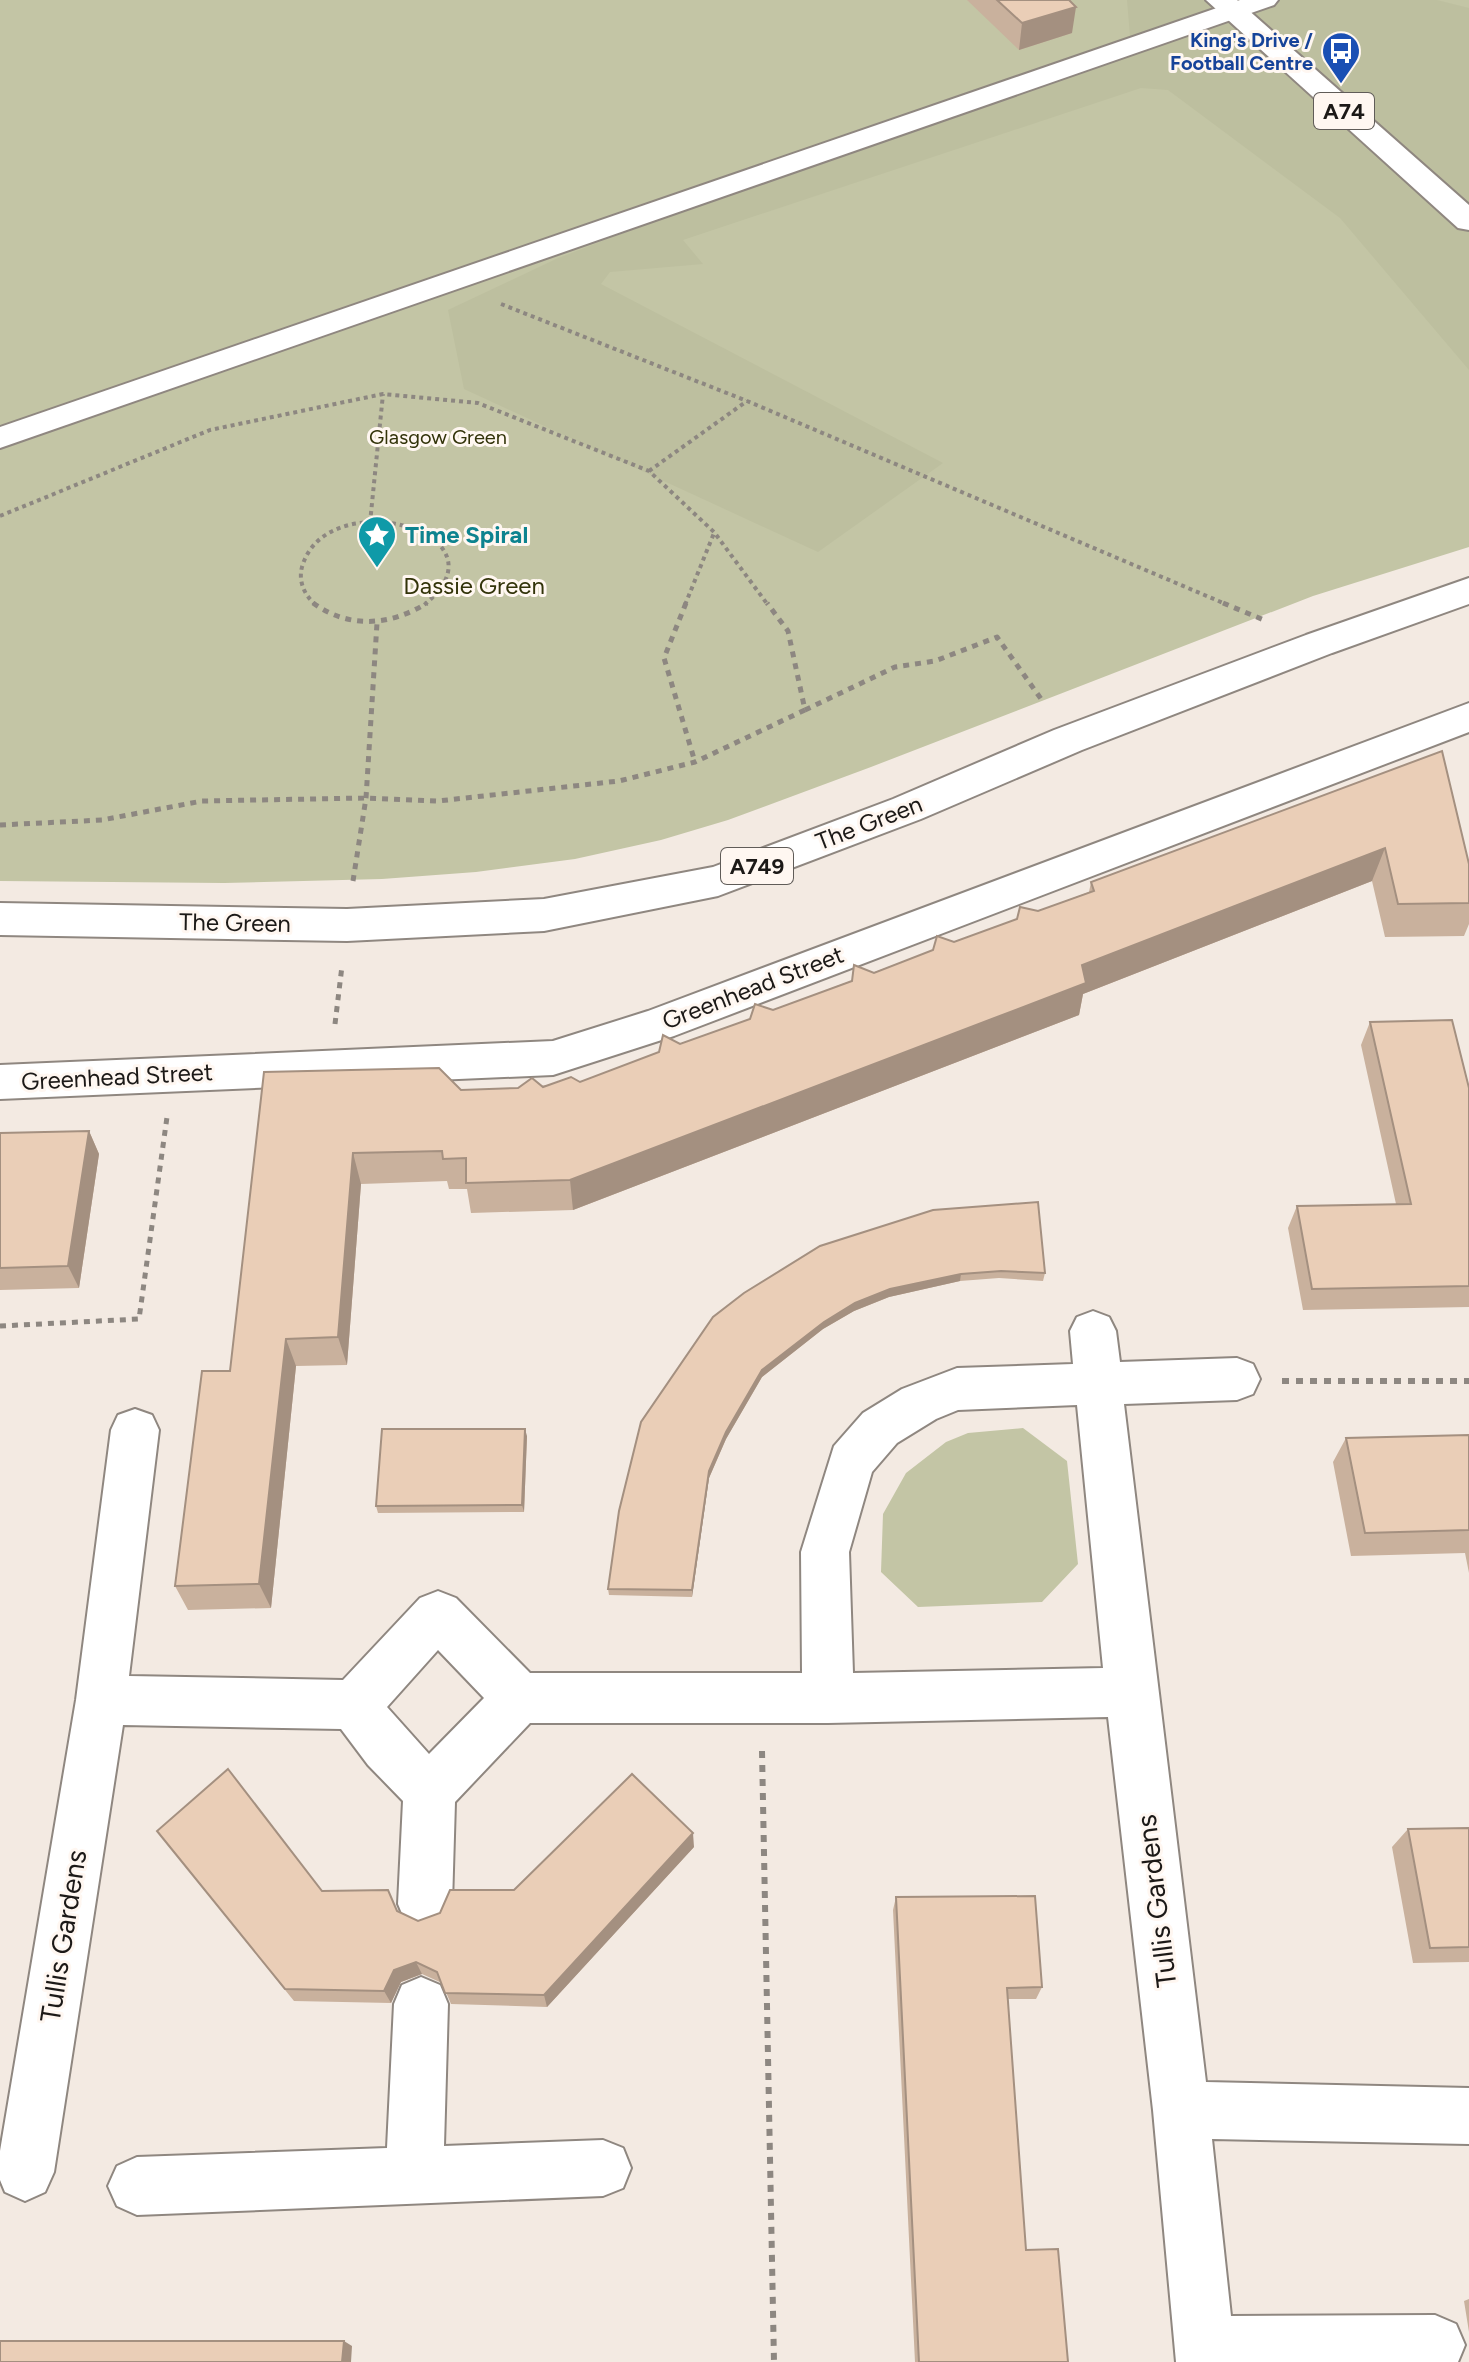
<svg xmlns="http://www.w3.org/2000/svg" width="1469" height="2362" font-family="Figtree,sans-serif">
  <rect width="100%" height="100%" fill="#f3eae2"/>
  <path fill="#c3c5a5" d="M 0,0 L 1469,0 L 1469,547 L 1313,596 L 871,767 L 728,820 L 661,840 L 575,859 L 476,872 L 382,879 L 224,883 L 0,881 Z
    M 1023,1428 L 1067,1461 L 1078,1564 L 1042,1602 L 918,1607 L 881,1572 L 883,1514 L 906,1473 L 946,1442 L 968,1433 Z"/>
  <path fill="#bdbf9f" d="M 1127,0 L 1437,0 L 1469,8 L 1469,370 L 1340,218 L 1168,90 L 1141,88 L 683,240 L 703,264 L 610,272 L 601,284 L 943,463 L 818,552 L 464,389 L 448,310 L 556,259 L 1130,36 Z"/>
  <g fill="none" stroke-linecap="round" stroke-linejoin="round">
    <defs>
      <path id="pedestrian" d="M 1240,0 L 1278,0 L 1274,5 L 0,448 L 0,427 Z"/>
      <path id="minor" d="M 1469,703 L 1469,732 L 674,1036 L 553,1075 L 0,1099 L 0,1065 L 553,1041 L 648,1011 Z
        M 1093,1311 L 1109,1317 L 1116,1331 L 1120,1362 L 1237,1358 L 1253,1364 L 1260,1379 L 1253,1394 L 1237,1400 L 1124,1404 L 1206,2082 L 1469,2088 L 1469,2144 L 1212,2139 L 1231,2316 L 1435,2315 L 1456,2324 L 1465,2345 L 1458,2362 L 1176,2362 L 1153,2110 L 1108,1717 L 828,1723 L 530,1723 L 455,1802 L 452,1904 L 444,1923 L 425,1931 L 406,1923 L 398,1904 L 403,1801 L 368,1765 L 341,1729 L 123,1725 L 54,2172 L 45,2192 L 25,2201 L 5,2192 L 0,2180 L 0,2151 L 76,1700 L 111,1430 L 118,1415 L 135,1409 L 152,1415 L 159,1430 L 129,1676 L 343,1680 L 420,1598 L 438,1591 L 456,1598 L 530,1673 L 802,1673 L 801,1552 L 834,1446 L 863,1413 L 902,1389 L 957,1368 L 1073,1364 L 1070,1331 L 1077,1317 ZM 1077,1405 L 1103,1668 L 853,1673 L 849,1552 L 872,1472 L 897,1443 L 936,1419 L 958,1410 ZM 438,1650 L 484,1698 L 429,1754 L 387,1707 Z
        M 421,1977 L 440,1985 L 448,2004 L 444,2146 L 603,2140 L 623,2148 L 631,2168 L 623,2188 L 603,2196 L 137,2215 L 117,2206 L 108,2186 L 117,2166 L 137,2157 L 387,2148 L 394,2004 L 402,1985 Z"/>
      <path id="primary" d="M 1206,0 L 1237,0 L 1469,205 L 1469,230 L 1458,228 Z
        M 1469,578 L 1469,604 L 1332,653 L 1082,750 L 921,819 L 718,896 L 544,931 L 347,941 L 0,935 L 0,903 L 347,909 L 544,899 L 713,867 L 893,799 L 1054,730 L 1306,635 Z"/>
    </defs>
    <use href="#pedestrian" stroke="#8f8780" stroke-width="4"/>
    <use href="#minor" stroke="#8f8780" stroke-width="4"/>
    <use href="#primary" stroke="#8f8780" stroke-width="4"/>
    <path stroke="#8d8781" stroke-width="4" stroke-dasharray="4 4" stroke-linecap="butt" d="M 501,304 L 747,401 L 1228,605
      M 649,471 L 747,401
      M 0,516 L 210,430 L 383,394 L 478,403 L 649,471 L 714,532 L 768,605
      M 370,523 L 383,394
      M 316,605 C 305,596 298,582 302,567 C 326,481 515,532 424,605
      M 685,605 L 714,533"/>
    <path stroke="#8d8781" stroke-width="5" stroke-dasharray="6 6" stroke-linecap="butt" d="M 313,603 C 349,629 390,626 427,603
      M 686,603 L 664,658 L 695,762
      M 1223,603 L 1264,620
      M 805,710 L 895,667 L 935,661 L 997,637 L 1044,703
      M 0,825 L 102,820 L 202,801 L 366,798 L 438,801 L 619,781 L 695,762 L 805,710 L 788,631 L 767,603
      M 353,881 L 366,798 L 377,623
      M 335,1024 L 342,966
      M 0,1326 L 139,1319 L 167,1117"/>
    <path stroke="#8d8781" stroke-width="6" stroke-dasharray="7 7" stroke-linecap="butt" d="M 1282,1381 L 1469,1381
      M 762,1751 L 774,2362"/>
    <use href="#pedestrian" fill="#fff" fill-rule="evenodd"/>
    <use href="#minor" fill="#fff" fill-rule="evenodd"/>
    <use href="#primary" fill="#fff" fill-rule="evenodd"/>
  </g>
  <path fill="#c9b19d" d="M 967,0 L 1069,0 L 1072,33 L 1019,50 Z
    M 1442,751 L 1469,864 L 1469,924 L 1464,936 L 1385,937 L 1372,881 L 1083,994 L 1079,1015 L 573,1210 L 471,1213 L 467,1189 L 449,1189 L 447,1181 L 361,1184 L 347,1365 L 296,1366 L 271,1608 L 188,1610 L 175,1586 L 230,1371 L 264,1072 L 461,1090 L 518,1088 L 580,1082 L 1089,892 L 1091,882 Z
    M 1370,1022 L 1469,1088 L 1469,1307 L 1303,1310 L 1288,1228 L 1297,1206 L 1396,1204 L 1361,1045 Z
    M 89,1131 L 99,1154 L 79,1288 L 0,1290 L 0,1133 Z
    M 820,1246 L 1045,1273 L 1043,1281 L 999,1278 L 960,1281 L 889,1297 L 854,1311 L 823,1329 L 762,1377 L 726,1439 L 709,1478 L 692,1597 L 609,1595 L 608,1589 Z
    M 1469,1435 L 1469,1573 L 1465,1553 L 1351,1556 L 1333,1462 L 1346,1438 Z
    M 527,1436 L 524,1512 L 378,1513 L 376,1506 Z
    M 1469,1828 L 1469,1962 L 1413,1963 L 1392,1847 L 1408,1829 Z
    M 168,1845 L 322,1891 L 398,1912 L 418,1921 L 514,1890 L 694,1847 L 547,2007 L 451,2004 L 442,1983 L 422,1974 L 401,1982 L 391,2003 L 294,2001 Z
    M 896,1897 L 1042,1987 L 1036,1999 L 1008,1999 L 1026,2250 L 1068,2362 L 915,2362 L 893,1910 Z
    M 1469,2299 L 1469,2332 L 1464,2301 Z"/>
  <path fill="#a49080" d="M 1076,7 L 1072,33 L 1019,50 L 1022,23 Z
    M 1385,848 L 1372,881 L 1083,994 L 1079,1015 L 573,1210 L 570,1180 L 1082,965 Z
    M 89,1131 L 99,1154 L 79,1288 L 68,1266 Z
    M 353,1153 L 361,1184 L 347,1365 L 338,1337 Z
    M 961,1274 L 960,1281 L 889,1297 L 854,1311 L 823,1329 L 762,1377 L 726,1439 L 709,1478 L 692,1597 L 692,1590 L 709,1471 L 726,1432 L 762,1370 L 824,1322 L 855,1303 L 890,1289 Z
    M 286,1339 L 296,1366 L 271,1608 L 259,1584 Z
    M 525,1429 L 527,1436 L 524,1512 L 522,1505 Z
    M 693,1833 L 694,1847 L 547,2007 L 544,1995 Z
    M 416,1962 L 422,1974 L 401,1982 L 391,2003 L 384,1991 L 394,1970 Z
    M 344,2341 L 352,2346 L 351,2362 L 342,2362 Z"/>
  <path fill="#eaceb7" stroke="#a49080" stroke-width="2" d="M 997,0 L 1069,0 L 1076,7 L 1022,23 Z
    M 1442,751 L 1469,864 L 1469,903 L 1398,904 L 1385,848 L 1082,965 L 1086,983 L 570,1180 L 466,1183 L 466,1158 L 443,1159 L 442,1151 L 353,1153 L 338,1337 L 286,1339 L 259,1584 L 175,1586 L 202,1371 L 230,1371 L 264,1072 L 439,1068 L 461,1090 L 518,1088 L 532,1078 L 543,1087 L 571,1077 L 580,1082 L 659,1052 L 663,1035 L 680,1044 L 750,1019 L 755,1004 L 773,1010 L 852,981 L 854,965 L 874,973 L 933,950 L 937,936 L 954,942 L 1017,919 L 1020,907 L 1038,911 L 1094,891 L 1091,882 Z
    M 1452,1020 L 1469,1088 L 1469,1286 L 1312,1289 L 1297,1206 L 1411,1204 L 1370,1022 Z
    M 89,1131 L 68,1266 L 0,1268 L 0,1133 Z
    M 1038,1202 L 1045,1273 L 1001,1271 L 961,1274 L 890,1289 L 855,1303 L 824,1322 L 762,1370 L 726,1432 L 709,1471 L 692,1590 L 608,1589 L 619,1511 L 641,1422 L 713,1317 L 744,1293 L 820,1246 L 933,1210 Z
    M 382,1429 L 525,1429 L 522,1505 L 376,1506 Z
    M 1469,1435 L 1469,1530 L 1365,1533 L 1346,1438 Z
    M 228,1769 L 322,1891 L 388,1890 L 397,1911 L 418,1921 L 440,1913 L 450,1890 L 514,1890 L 632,1774 L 693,1833 L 544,1995 L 445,1993 L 437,1972 L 416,1962 L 394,1970 L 384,1991 L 285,1989 L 157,1831 Z
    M 1469,1828 L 1469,1947 L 1430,1948 L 1408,1829 Z
    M 1035,1896 L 1042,1987 L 1007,1988 L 1026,2250 L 1058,2249 L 1068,2362 L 919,2362 L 896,1897 Z
    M 0,2341 L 344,2341 L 342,2362 L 0,2362 Z"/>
  <defs>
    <symbol id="bus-pin" viewBox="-11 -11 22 30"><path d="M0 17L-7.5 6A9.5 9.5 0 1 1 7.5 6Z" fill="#1a4fb4" stroke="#fff7f1"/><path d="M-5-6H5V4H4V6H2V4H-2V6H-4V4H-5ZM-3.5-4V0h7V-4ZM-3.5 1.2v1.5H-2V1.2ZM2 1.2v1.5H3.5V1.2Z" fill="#fff"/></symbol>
    <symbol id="sight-pin" viewBox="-11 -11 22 30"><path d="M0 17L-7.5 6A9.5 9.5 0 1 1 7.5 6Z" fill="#0f9aa8" stroke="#fff7f1"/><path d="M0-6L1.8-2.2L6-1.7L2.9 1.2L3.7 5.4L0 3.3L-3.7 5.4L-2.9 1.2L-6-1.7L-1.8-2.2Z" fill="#fff"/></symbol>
  </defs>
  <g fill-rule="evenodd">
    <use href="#bus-pin" x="1319" y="29" width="44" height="60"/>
    <use href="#sight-pin" x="355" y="513" width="44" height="60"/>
  </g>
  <g text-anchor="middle" stroke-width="6" stroke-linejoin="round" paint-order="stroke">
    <g font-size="20" font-weight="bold" fill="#164399" stroke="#fff7f1" text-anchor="end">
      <text x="1313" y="47">King's Drive /<tspan x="1313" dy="23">Football Centre</tspan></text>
    </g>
    <g font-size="20" fill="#323309" stroke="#fff7f1">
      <text x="438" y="444">Glasgow Green</text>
    </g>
    <g fill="#fff7f1" stroke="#605c58" stroke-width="2">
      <rect x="1314" y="93" width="60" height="36" rx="6"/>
      <rect x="721" y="848" width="72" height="36" rx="6"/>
    </g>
    <g font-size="22" font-weight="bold" fill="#1c1917">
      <text x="1344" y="119">A74</text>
      <text x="757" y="874">A749</text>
    </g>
    <g font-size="24" font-weight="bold" fill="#0d838f" stroke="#fff7f1" text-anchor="start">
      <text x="405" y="543">Time Spiral</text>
    </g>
    <g font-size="24" fill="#323309" stroke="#fff7f1">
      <text x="474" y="594">Dassie Green</text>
    </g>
    <g font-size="24" fill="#1c1917" stroke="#fff7f1">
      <text transform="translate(869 823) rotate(-21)" y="8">The Green</text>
      <text transform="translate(235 923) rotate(1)" y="8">The Green</text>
      <text transform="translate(753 988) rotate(-21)" y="8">Greenhead Street</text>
      <text transform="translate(117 1077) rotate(-3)" y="8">Greenhead Street</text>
    </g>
    <g font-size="28" fill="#1c1917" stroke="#fff7f1">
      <text transform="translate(1156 1901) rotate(-97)" y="10">Tullis Gardens</text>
      <text transform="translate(63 1936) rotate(-81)" y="10">Tullis Gardens</text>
    </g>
  </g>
</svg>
